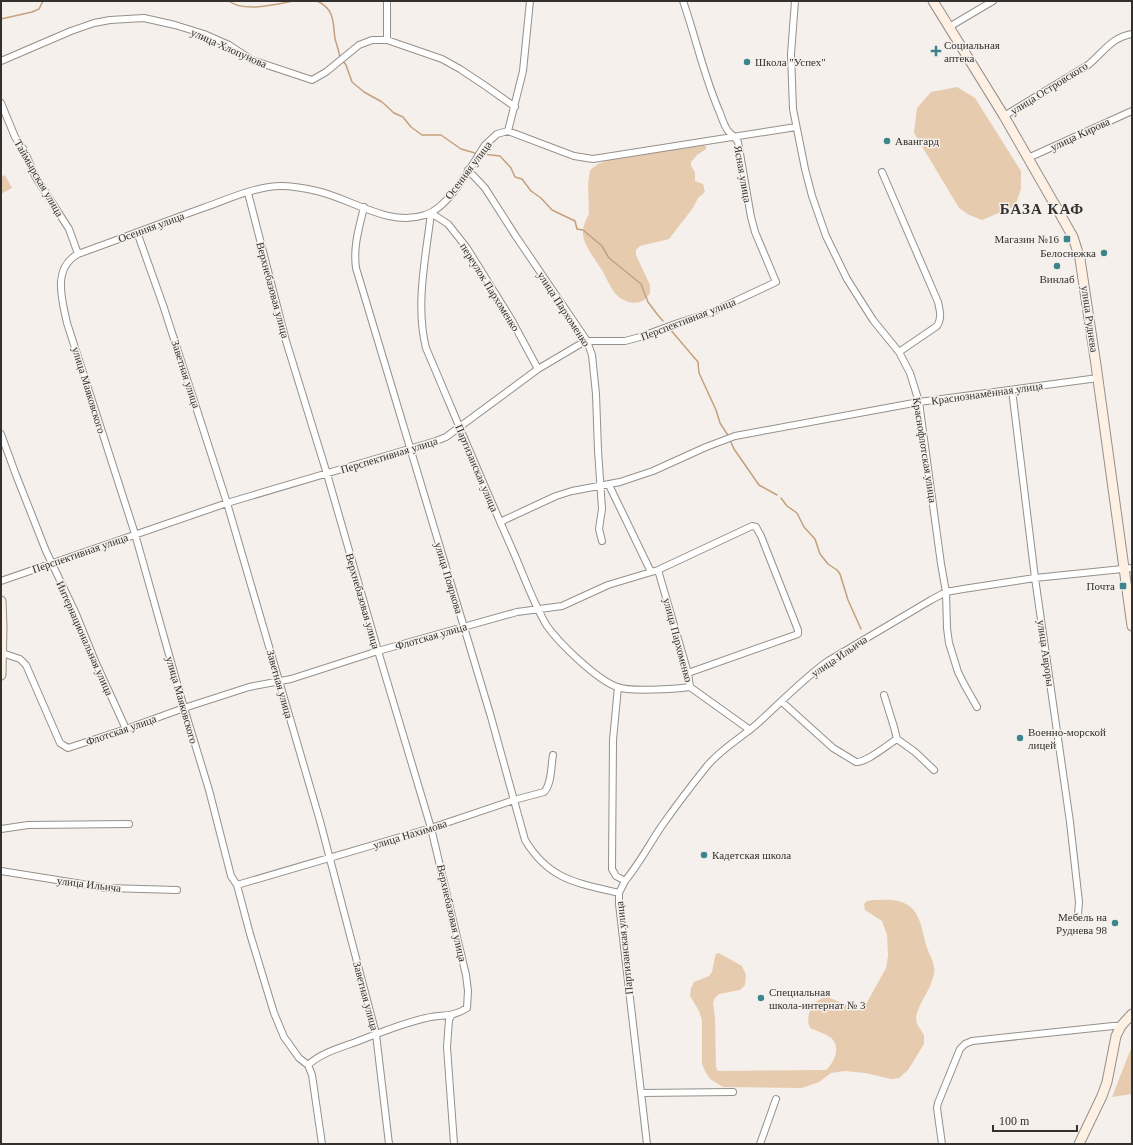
<svg xmlns="http://www.w3.org/2000/svg" width="1133" height="1145" font-family="'Times New Roman',serif">
  <rect width="100%" height="100%" fill="#f5f0eb"/>
  <path fill="#e7cbae" d="M 957,87 L 975,98 L 1021,171 L 1021,189 L 1015,206 L 982,220 L 969,215 L 959,208 L 914,133 L 917,108 L 931,92 Z
    M 701,145 L 706,146 L 706,149 L 697,155 L 691,162 L 691,165 L 695,173 L 695,181 L 703,184 L 705,192 L 698,198 L 693,208 L 669,239 L 640,246 L 636,250 L 636,255 L 650,285 L 650,293 C 642,308 623,304 614,292 C 609,285 606,277 602,270 C 596,261 582,243 583,232 C 583,226 586,219 589,214 L 588,183 L 590,170 L 598,164 L 612,159 Z
    M 5,175 L 12,188 L 1,194 L 1,177 Z
    M 873,900 C 881,900 890,899 898,901 C 921,906 921,929 927,948 C 930,956 936,965 934,974 C 931,990 919,1002 916,1017 L 917,1024 L 924,1035 L 924,1044 L 908,1070 L 899,1078 L 891,1079 L 865,1073 L 845,1071 L 831,1073 L 819,1082 L 802,1088 L 723,1087 L 710,1079 L 705,1071 L 702,1064 L 702,1020 L 699,1011 L 690,996 L 691,988 L 694,982 L 709,976 L 712,972 L 715,957 L 716,954 L 719,953 L 742,966 L 746,975 L 745,985 L 740,990 L 719,994 L 715,998 L 713,1002 L 715,1018 L 716,1067 L 718,1071 L 826,1070 C 834,1063 842,1046 830,1037 C 824,1033 816,1031 810,1028 C 804,1014 814,998 828,997 L 858,1010 L 861,1010 L 865,1006 L 886,968 L 888,956 L 887,935 L 882,921 L 865,910 L 864,904 L 867,901 Z
    M 1132,1046 L 1132,1094 L 1112,1097 Z"/>
  <g fill="none" stroke-linecap="round" stroke-linejoin="round">
    <path stroke="#c4a17c" stroke-width="1.5" d="M 229,1 C 244,13 277,4 294,1
      M 317,1 C 335,9 333,23 335,39 C 337,45 339,51 340,58
      M 1,19 L 32,12 L 39,9 L 43,1
      M 343,61 L 346,65 L 352,82 L 364,92 L 382,102 L 394,113 L 403,117 L 411,127 L 422,135 L 441,135 L 461,149 L 475,153
      M 483,154 L 500,156 L 511,168 L 515,177 L 522,179 L 531,191 L 541,198 L 552,210 L 575,221 L 577,229 L 583,230 L 602,246 L 609,258 L 641,284 L 648,302 L 657,314 L 663,321
      M 669,328 L 698,362 L 699,373 L 716,410 L 720,423 L 729,437
      M 730,440 L 734,449 L 759,485 L 777,495
      M 781,498 L 787,506 L 797,513 L 804,527 L 815,539 L 820,554 L 828,564 L 837,570 L 840,574 L 848,600 L 861,629"/>
    <defs>
      <path id="street" d="M 795,1 L 791,54 L 793,109 L 805,169 L 812,196 L 826,236 L 847,279 L 873,320 L 899,352 L 910,373 L 919,402 L 941,564 L 946,592 L 947,628 L 949,643 L 958,672 L 964,684 L 977,707
        M 949,27 L 993,1
        M 387,40 L 387,1
        M 1,61 L 71,31 L 94,23 L 110,20 L 144,18 L 175,25 L 204,34 L 229,45 L 252,60 L 312,80 L 326,72 L 359,45 L 372,40 L 387,40 L 442,59 L 460,69 L 487,87 L 515,107
        M 1,103 L 15,137 L 24,150 L 35,176 L 69,229 L 78,254
        M 1004,116 L 1088,65 C 1104,52 1110,38 1132,34
        M 508,131 L 523,71 L 530,1
        M 1028,158 L 1132,111
        M 468,170 L 485,188 L 515,235 L 587,341 L 592,355 L 596,394 L 598,450 L 602,509 L 599,529 L 602,541
        M 882,172 L 938,302 C 940,311 942,318 937,326 L 899,352
        M 248,193 L 286,341 L 327,474 L 378,651 L 431,828 L 466,975 L 468,991 L 467,1008 C 452,1018 441,1014 426,1018 C 403,1023 382,1032 361,1040 C 343,1047 322,1052 308,1065
        M 364,207 C 359,228 353,247 356,268 L 491,717 L 525,840 C 549,880 577,883 619,893
        M 137,232 L 163,305 L 227,503 L 320,821 L 376,1034 L 389,1144
        M 538,369 L 511,319 L 467,248 L 448,224 L 431,213 C 426,256 415,305 426,348 C 455,416 483,484 513,551 C 524,576 533,603 547,626 C 560,644 596,679 617,687 C 630,692 675,689 690,687
        M 1012,390 L 1035,578 L 1070,822 L 1079,902 L 1078,915
        M 1,434 L 16,475 L 46,551 L 76,614 L 95,661 L 126,729
        M 609,485 L 651,572
        M 500,522 L 556,496 L 572,491 L 620,482 L 653,471 L 706,447 L 735,436 L 919,402 L 1098,378
        M 658,570 L 688,673 L 690,687 L 750,730
        M 1,581 L 227,503 L 436,441 L 446,437 L 538,369 L 582,343 L 587,341 L 625,341 L 640,337 L 675,324 L 712,312 L 776,282 L 755,232 L 751,217 L 738,142 C 735,137 733,136 729,132 C 725,128 722,119 720,113 C 704,77 696,38 683,1
        M 2,653 L 20,659 L 26,665 L 60,743 L 68,748 L 126,729 L 184,708 L 249,687 L 291,679 L 378,651 L 517,612 L 562,606 L 608,585 L 658,570 L 752,526 L 756,527 L 761,536 L 798,630 L 798,634 L 688,673
        M 618,687 L 613,740 L 612,869 L 616,876 L 625,881 L 619,893 L 619,904 L 647,1144
        M 884,695 L 894,727 L 897,739 L 915,752 L 934,770
        M 782,702 L 833,748 L 856,762 C 866,763 887,745 897,739
        M 1,829 L 28,825 L 129,824
        M 1,871 L 107,888 L 177,890
        M 625,881 C 639,864 649,845 661,827 C 675,807 691,786 707,766 C 721,749 741,738 758,723 C 781,702 803,679 828,661 L 931,600 L 946,592 L 963,589 L 1035,578 L 1132,568
        M 237,885 L 431,828 L 514,800 L 544,792 C 552,784 551,765 553,755
        M 451,1016 L 449,1020 L 447,1047 L 454,1144
        M 642,1093 L 733,1092
        M 322,1144 L 312,1075 L 308,1065 L 299,1058 L 284,1037 L 274,1013 L 250,934 L 237,885 L 231,876 L 229,868 L 209,790 L 184,708 L 135,534 L 67,323 C 62,300 52,268 78,254 C 120,239 161,223 203,208 C 226,200 256,186 281,186 C 291,186 308,189 317,191 C 352,199 388,227 425,215 C 449,208 471,166 485,145 L 497,134 L 508,131 L 574,156 L 593,159 L 796,127
        M 760,1144 L 776,1099
        M 942,1144 L 937,1108 L 938,1103 L 960,1049 L 965,1044 L 972,1041 L 1113,1026 L 1121,1026"/>
      <path id="secondary" d="M 933,1 L 1004,116 L 1055,205 L 1073,237 L 1080,259 L 1096,365 L 1132,626
        M 1,601 L 2,626 L 1,675
        M 1079,1144 L 1102,1096 L 1107,1082 L 1116,1036 L 1121,1026 L 1132,1014"/>
    </defs>
    <use href="#street" stroke="#95908b" stroke-width="8"/>
    <use href="#secondary" stroke="#95908b" stroke-width="11"/>
    <use href="#street" stroke="#fff" stroke-width="6"/>
    <use href="#secondary" stroke="#fef0e2" stroke-width="9"/>
  </g>
  <g fill="#3d848d" stroke="#f5f0eb" stroke-width="1.5">
    <path d="M934 45h4v4h4v4h-4v4h-4v-4h-4v-4h4z"/>
    <circle cx="747" cy="62" r="4"/>
    <circle cx="887" cy="141" r="4"/>
    <rect x="1063" y="235" width="8" height="8" rx="2"/>
    <circle cx="1104" cy="253" r="4"/>
    <circle cx="1057" cy="266" r="4"/>
    <rect x="1119" y="582" width="8" height="8" rx="2"/>
    <circle cx="1020" cy="738" r="4"/>
    <circle cx="704" cy="855" r="4"/>
    <circle cx="1115" cy="923" r="4"/>
    <circle cx="761" cy="998" r="4"/>
  </g>
  <g text-anchor="middle" stroke-width="3" stroke-linejoin="round" paint-order="stroke">
    <g font-size="11" fill="#32312f" stroke="#f5f0eb" text-anchor="start">
      <text x="944" y="49">Социальная<tspan x="944" dy="13">аптека</tspan></text>
      <text x="755" y="66">Школа "Успех"</text>
      <text x="895" y="145">Авангард</text>
      <text x="1059" y="243" text-anchor="end">Магазин №16</text>
      <text x="1096" y="257" text-anchor="end">Белоснежка</text>
      <text x="1057" y="283" text-anchor="middle">Винлаб</text>
      <text x="1115" y="590" text-anchor="end">Почта</text>
      <text x="1028" y="736">Военно-морской<tspan x="1028" dy="13">лицей</tspan></text>
      <text x="712" y="859">Кадетская школа</text>
      <text x="1107" y="921" text-anchor="end">Мебель на<tspan x="1107" dy="13">Руднева 98</tspan></text>
      <text x="769" y="996">Специальная<tspan x="769" dy="13">школа-интернат № 3</tspan></text>
    </g>
    <g font-size="11" fill="#32312f" stroke="#f5f0eb">
      <text transform="translate(229 48) rotate(24)" y="4">улица Хлопунова</text>
      <text transform="translate(1049 88) rotate(-32)" y="4">улица Островского</text>
      <text transform="translate(1080 134) rotate(-25)" y="4">улица Кирова</text>
      <text transform="translate(468 170) rotate(-53)" y="4">Осенняя улица</text>
      <text transform="translate(743 174) rotate(80)" y="4">Ясная улица</text>
      <text transform="translate(39 178) rotate(60)" y="4">Таймырская улица</text>
      <text transform="translate(151 227) rotate(-20)" y="4">Осенняя улица</text>
      <text transform="translate(490 287) rotate(58)" y="4">переулок Пархоменко</text>
      <text transform="translate(273 290) rotate(75)" y="4">Верхнебазовая улица</text>
      <text transform="translate(564 309) rotate(57)" y="4">улица Пархоменко</text>
      <text transform="translate(688 319) rotate(-21)" y="4">Перспективная улица</text>
      <text transform="translate(1090 319) rotate(82)" y="4">улица Руднева</text>
      <text transform="translate(186 374) rotate(72)" y="4">Заветная улица</text>
      <text transform="translate(89 390) rotate(73)" y="4">улица Маяковского</text>
      <text transform="translate(987 393) rotate(-8)" y="4">Краснознамённая улица</text>
      <text transform="translate(925 450) rotate(81)" y="4">Краснофлотская улица</text>
      <text transform="translate(389 455) rotate(-17)" y="4">Перспективная улица</text>
      <text transform="translate(477 468) rotate(67)" y="4">Партизанская улица</text>
      <text transform="translate(80 553) rotate(-19)" y="4">Перспективная улица</text>
      <text transform="translate(449 578) rotate(73)" y="4">улица Пояркова</text>
      <text transform="translate(363 601) rotate(74)" y="4">Верхнебазовая улица</text>
      <text transform="translate(431 636) rotate(-16)" y="4">Флотская улица</text>
      <text transform="translate(85 638) rotate(66)" y="4">Интернациональная улица</text>
      <text transform="translate(678 640) rotate(75)" y="4">улица Пархоменко</text>
      <text transform="translate(1046 653) rotate(82)" y="4">улица Авроры</text>
      <text transform="translate(839 656) rotate(-34)" y="4">улица Ильича</text>
      <text transform="translate(280 684) rotate(74)" y="4">Заветная улица</text>
      <text transform="translate(182 700) rotate(74)" y="4">улица Маяковского</text>
      <text transform="translate(121 730) rotate(-19)" y="4">Флотская улица</text>
      <text transform="translate(410 834) rotate(-17)" y="4">улица Нахимова</text>
      <text transform="translate(89 884) rotate(7)" y="4">улица Ильича</text>
      <text transform="translate(452 913) rotate(77)" y="4">Верхнебазовая улица</text>
      <text transform="translate(624 948) rotate(-96)" y="4">Партизанская улица</text>
      <text transform="translate(366 996) rotate(75)" y="4">Заветная улица</text>
    </g>
    <g font-size="15" font-weight="bold" letter-spacing="1" fill="#32312f" stroke="#f5f0eb">
      <text x="1042" y="214">БАЗА КАФ</text>
    </g>
  </g>
  <rect width="1133" height="1145" fill="none" stroke="#32312f" stroke-width="4"/>
  <path d="M993 1125v6h84v-6" fill="none" stroke="#32312f" stroke-width="2"/>
  <text x="999" y="1125" font-size="12" fill="#32312f" stroke="#f5f0eb" stroke-width="3" paint-order="stroke">100 m</text>
</svg>
